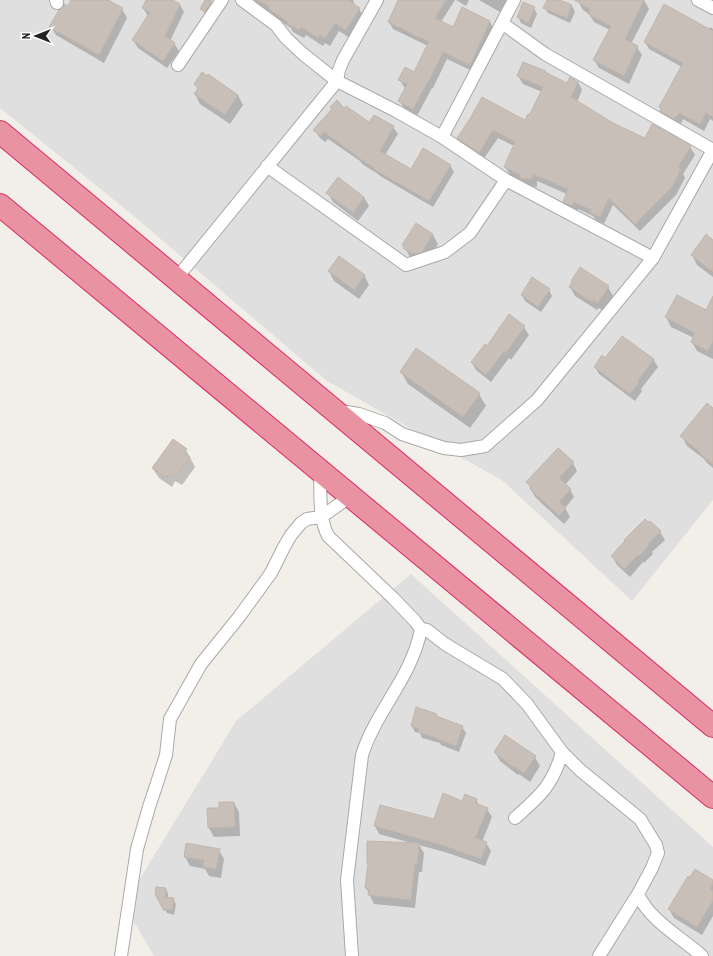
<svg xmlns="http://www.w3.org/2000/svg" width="713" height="956" font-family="'Archivo Narrow',sans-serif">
  <rect width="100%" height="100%" fill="#f2efe9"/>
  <path fill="#e0dfdf" d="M 0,0 L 713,0 L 713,500 L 632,601 L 503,481 L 327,381 L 129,212 L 0,108 Z
    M 411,574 L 713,847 L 713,956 L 154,956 L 124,905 L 236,721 Z"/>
  <path fill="#0003" d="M 72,0 L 106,0 L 122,9 L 127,18 L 104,63 L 56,35 L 51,27 L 68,7 Z
    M 148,0 L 170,0 L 180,5 L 184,12 L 170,41 L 174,43 L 179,51 L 167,68 L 138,48 L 133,40 L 148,16 L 143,8 Z
    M 207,0 L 211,2 L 213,5 L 206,14 L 201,9 Z
    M 251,0 L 353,0 L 355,6 L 359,9 L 364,17 L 350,38 L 339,31 L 330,46 L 325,43 L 323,46 L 306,35 L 304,38 L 293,32 L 291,28 L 274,17 L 272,13 Z
    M 400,0 L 455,0 L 441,22 L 453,29 L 490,22 L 494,29 L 474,72 L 447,59 L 433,88 L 432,88 L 417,116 L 404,108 L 399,101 L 406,88 L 404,87 L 400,80 L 415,74 L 428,46 L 393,29 L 389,22 Z
    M 456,0 L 469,0 L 466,6 Z
    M 479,0 L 507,0 L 500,12 Z
    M 548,0 L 558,0 L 572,6 L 575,12 L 570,23 L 548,13 L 545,8 Z
    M 578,0 L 644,0 L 649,9 L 631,44 L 637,47 L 642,55 L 629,84 L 599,68 L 594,60 L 610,30 L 594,22 L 589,14 L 583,10 L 578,1 Z
    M 534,8 L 537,14 L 531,28 L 521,23 L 518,17 Z
    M 710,27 L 713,29 L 713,121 L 710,119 L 704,131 L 683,119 L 681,124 L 679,123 L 678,125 L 665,118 L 660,107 L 682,67 L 649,49 L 645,42 L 708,29 Z
    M 518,76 L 567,85 L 578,82 L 582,90 L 577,102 L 614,124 L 645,139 L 690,147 L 695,155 L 683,174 L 685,178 L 676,195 L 640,231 L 613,205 L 604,224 L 596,220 L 593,216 L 578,209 L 576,214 L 568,209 L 564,201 L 567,194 L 537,181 L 537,187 L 526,186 L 523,181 L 510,175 L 505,167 L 514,146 L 498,138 L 483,160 L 463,146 L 458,138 L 526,121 L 530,116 L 542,92 L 523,84 Z
    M 195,84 L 238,95 L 243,105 L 230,124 L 200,104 L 195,94 L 198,90 Z
    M 344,110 L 369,123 L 393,127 L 398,134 L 385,155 L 411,171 L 450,165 L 454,172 L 433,207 L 380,176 L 378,174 L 362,164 L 360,161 L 328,139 L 325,142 L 319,137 L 315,130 Z
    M 328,193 L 364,197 L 369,206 L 358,221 L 333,202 Z
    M 416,224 L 433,235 L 438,244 L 427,261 L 418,263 L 410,257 L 405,248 Z
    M 713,241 L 713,277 L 697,265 L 692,255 Z
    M 329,271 L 364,275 L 369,285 L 359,299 L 334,281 Z
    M 570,287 L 608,287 L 613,296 L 603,311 L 599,308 L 597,310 L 575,296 Z
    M 549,290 L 552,296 L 541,312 L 525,301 L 522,295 Z
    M 713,308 L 713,359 L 697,351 L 692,342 L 694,338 L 671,327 L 666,317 L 707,311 Z
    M 509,316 L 524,327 L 529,335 L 511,360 L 509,358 L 491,382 L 476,370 L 472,363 L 487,347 Z
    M 605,359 L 653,359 L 658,367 L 641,389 L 642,391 L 635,401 L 599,374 L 595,367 Z
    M 401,372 L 479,394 L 486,406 L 470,428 L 408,384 Z
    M 713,409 L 713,468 L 707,463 L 704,459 L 687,446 L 682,436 Z
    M 186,450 L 195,467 L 182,485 L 175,481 L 172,487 L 159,478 L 153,469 Z
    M 573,463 L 577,471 L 565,485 L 570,489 L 574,497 L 565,508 L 570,517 L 564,524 L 535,497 L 527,482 Z
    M 660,532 L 665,540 L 652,552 L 653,554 L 644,563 L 643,562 L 630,577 L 617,565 L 612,556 Z
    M 436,715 L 438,718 L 462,727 L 466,733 L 459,752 L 441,745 L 440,743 L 422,738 L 420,733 L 415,732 L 412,726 Z
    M 495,752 L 535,757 L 540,766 L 530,782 L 519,774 L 518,775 L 500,761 Z
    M 466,796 L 476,800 L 480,806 L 487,809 L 492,817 L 482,842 L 486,843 L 491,851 L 485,866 L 448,853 L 419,845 L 424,853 L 422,872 L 419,872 L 415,908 L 374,904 L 366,888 L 369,865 L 368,863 L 411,843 L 379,834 L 375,826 L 381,806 L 434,820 L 463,802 Z
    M 234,803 L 239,812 L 240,836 L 214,837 L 209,828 Z
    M 219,850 L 224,859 L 221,878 L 209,876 L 205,869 L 190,866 L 185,857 Z
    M 713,882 L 713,916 L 702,935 L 674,918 L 669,909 Z
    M 166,889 L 168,894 L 168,898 L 173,899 L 176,904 L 174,915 L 167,913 L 156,894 Z"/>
  <path fill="#c7bfb8" stroke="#c4b6ab" d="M 71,0 L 108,0 L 123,8 L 99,55 L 49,27 L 59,10 L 63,8 L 64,4 L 68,6 Z
    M 146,0 L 173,0 L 180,4 L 165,36 L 175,43 L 163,61 L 132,40 L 150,12 L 142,8 Z
    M 205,0 L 212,1 L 205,12 L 200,9 Z
    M 258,0 L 347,0 L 360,8 L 346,30 L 335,23 L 325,38 L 320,35 L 318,38 L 301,27 L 300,30 L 287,24 L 288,22 L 268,8 L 270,7 Z
    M 398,0 L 446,0 L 435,18 L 453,27 L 462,7 L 490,21 L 470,65 L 443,52 L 429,81 L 428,81 L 413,109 L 398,101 L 407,84 L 398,80 L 405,67 L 414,72 L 429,41 L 413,35 L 413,34 L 388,22 Z
    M 547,0 L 560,0 L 572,5 L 567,18 L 543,8 Z
    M 574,0 L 644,0 L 625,39 L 638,46 L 624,76 L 593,60 L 611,26 L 588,14 L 590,9 Z
    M 523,2 L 535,7 L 528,23 L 517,17 Z
    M 664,4 L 713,31 L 713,117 L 706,113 L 700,124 L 679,113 L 677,117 L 675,116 L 674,119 L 660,111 L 661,108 L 659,107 L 683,63 L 644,42 Z
    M 523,62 L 546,71 L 545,72 L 567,83 L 570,77 L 578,82 L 571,97 L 615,124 L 645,138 L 652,124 L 691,146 L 678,167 L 681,169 L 672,187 L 635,224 L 609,198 L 600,217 L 590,212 L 591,210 L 574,202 L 572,206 L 563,202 L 568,189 L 533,174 L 532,179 L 520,178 L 521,175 L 504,167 L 515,142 L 493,130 L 479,153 L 457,138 L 471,117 L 482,97 L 525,120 L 528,114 L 530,114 L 543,87 L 517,76 Z
    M 202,72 L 207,76 L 208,74 L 238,95 L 225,115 L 194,94 L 198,88 L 194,84 Z
    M 337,100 L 344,108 L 346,106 L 369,122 L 374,115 L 394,126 L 380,151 L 411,169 L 423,148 L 451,165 L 429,201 L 374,169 L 375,168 L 357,157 L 357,156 L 324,132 L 321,136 L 313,130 L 332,109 L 330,107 Z
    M 338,177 L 364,197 L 353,213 L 326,193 Z
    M 416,223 L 433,234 L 422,252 L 416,254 L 414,253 L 413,254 L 403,248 L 404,247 L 402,245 Z
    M 706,234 L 713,240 L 713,272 L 691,255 Z
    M 339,256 L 365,275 L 354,290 L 328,271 Z
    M 580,267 L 609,286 L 598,303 L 593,300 L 592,302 L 569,287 L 572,282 L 571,281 Z
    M 532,277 L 550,289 L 538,307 L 521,295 Z
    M 677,295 L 706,310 L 713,296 L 713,341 L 708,351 L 691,342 L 695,333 L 665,317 Z
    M 509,314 L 525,326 L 506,353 L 504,351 L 486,375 L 471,362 L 485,344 L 487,346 Z
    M 622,336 L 654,359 L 637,382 L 639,383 L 630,394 L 594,367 L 602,355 L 605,358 Z
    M 416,348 L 480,393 L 463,417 L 400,372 Z
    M 707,403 L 713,408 L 713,464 L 700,454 L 701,453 L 680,436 Z
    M 173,439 L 187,449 L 184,453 L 190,457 L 176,477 L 170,473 L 166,478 L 152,468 Z
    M 558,448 L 574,462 L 559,478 L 571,489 L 559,502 L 566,508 L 559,516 L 530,489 L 531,487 L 526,482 Z
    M 645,519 L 648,522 L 650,521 L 661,531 L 648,544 L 649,545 L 639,556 L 638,555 L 624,569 L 611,556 L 625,541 L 624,540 Z
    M 416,707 L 437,714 L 436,716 L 463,726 L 456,746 L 437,739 L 437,738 L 418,732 L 419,729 L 411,726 Z
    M 505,735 L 536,756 L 524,773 L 513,766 L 513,767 L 494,752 Z
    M 443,793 L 462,801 L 465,794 L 477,799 L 475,803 L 488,808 L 475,838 L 487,842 L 481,859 L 442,845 L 374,826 L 380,805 L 434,819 Z
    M 219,802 L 234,802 L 235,827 L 208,828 L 207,808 L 219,808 Z
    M 367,841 L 419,843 L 417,864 L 415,863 L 411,900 L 368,895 L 369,889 L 365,888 L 368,863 L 367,863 Z
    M 186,843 L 220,849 L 216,869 L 203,867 L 204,860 L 184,857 Z
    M 695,869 L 713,880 L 713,883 L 710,889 L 713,891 L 713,900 L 697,927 L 668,909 L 688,876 L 690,877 Z
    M 156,887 L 166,888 L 165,897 L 174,898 L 172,910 L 165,909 L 164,911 L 155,894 Z"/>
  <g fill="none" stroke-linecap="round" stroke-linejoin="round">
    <defs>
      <path id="street" d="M 56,0 L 57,3
        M 242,0 L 276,25 L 286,38 L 303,54 L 337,81 L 396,111 L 442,137 L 506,180 L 653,258
        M 698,0 L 713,8
        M 502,23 L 545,54 L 713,150
        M 178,65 L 222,0
        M 442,137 L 514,0
        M 267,166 L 406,265 L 445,252 L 470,233 L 506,180
        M 176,279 L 337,81 L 339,70 L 343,60 L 377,0
        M 340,411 L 359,414 L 385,423 L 402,434 L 444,448 L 461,450 L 485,446 L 537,400 L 653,258 L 713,150
        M 320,470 C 321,492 318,516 328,536 L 393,598 L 415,621 L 421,629 C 412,677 377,709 362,755 L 347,880 L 352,956
        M 421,629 L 427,630 L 445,644 L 503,679 L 527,704 L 562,752 L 580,770 L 640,819 L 656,845 L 658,853 L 652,868 L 638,894 C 649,920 682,938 702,956
        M 515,818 C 540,796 553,785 562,752
        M 121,956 L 137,849 L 149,807 L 158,780 L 166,755 L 170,719 L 201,664 L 239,617 L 271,573 L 284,547 L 291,535 L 301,523 L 307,519 L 321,517 L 351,496
        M 599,956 L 638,894"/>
      <path id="highway" d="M 0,132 L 713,726
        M 0,205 L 713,797"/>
    </defs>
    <use href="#street" stroke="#a9a9a9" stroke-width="14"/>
    <use href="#highway" stroke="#dc2a67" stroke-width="24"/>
    <use href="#street" stroke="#fff" stroke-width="12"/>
    <use href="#highway" stroke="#e892a2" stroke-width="22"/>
  </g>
  <g transform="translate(36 36) rotate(270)" stroke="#ffffff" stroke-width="3" paint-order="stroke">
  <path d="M0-3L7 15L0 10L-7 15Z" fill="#222222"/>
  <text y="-6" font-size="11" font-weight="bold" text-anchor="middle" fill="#222222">N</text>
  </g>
</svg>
